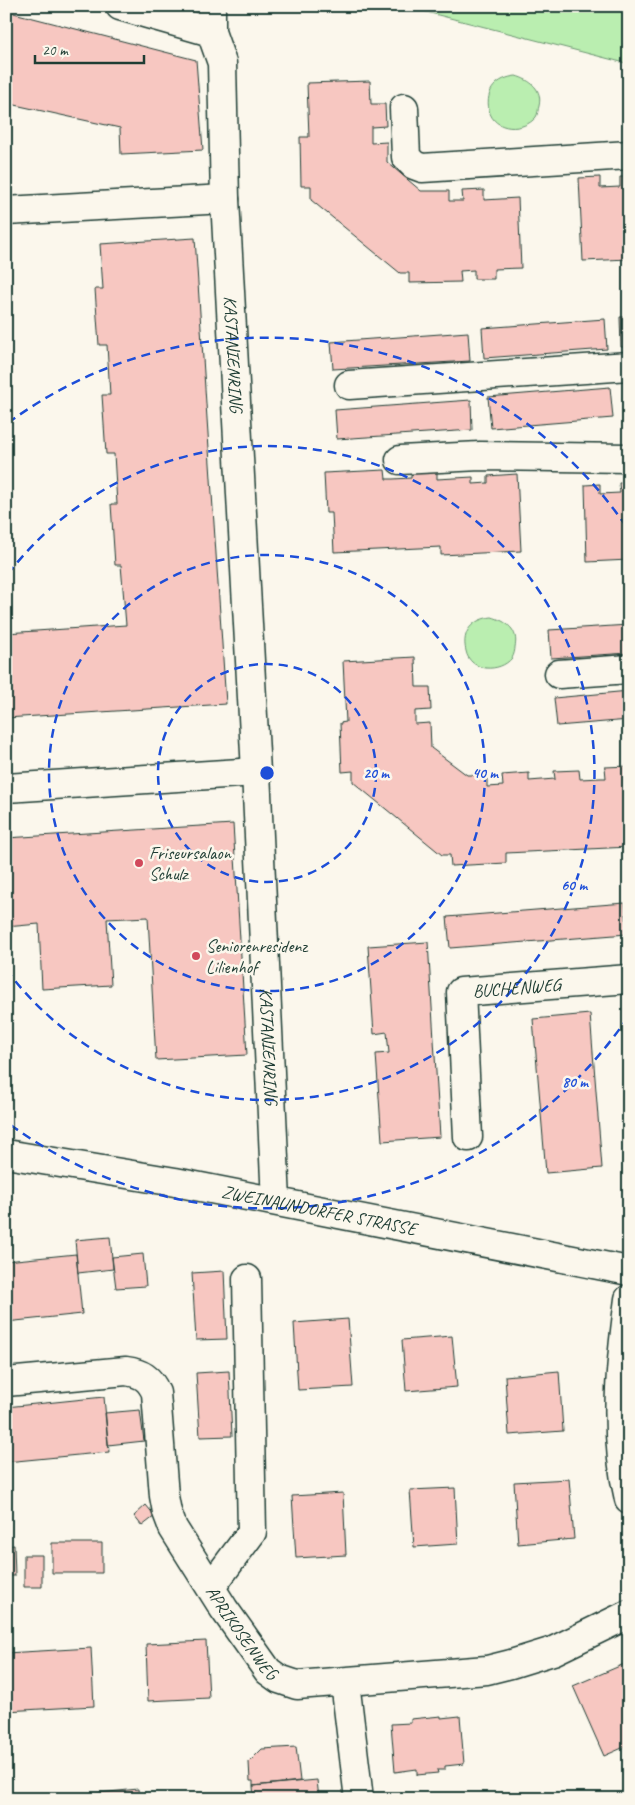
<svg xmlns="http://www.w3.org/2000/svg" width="635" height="1805" font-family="Caveat,sans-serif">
  <rect width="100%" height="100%" fill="#fbf7ec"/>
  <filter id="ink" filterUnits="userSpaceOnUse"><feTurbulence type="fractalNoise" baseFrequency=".02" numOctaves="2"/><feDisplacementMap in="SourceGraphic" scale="10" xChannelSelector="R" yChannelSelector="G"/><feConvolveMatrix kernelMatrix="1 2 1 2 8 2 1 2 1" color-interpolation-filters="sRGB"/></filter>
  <g filter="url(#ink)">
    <path fill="#baeeb0" stroke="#6c9672" d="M 403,6 L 629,6 L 629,64 Z
      M 516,76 C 530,80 543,89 539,106 C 538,109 538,114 536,117 C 524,132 494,132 489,110 C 485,90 497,78 516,76 Z
      M 492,617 C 506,621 519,630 515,647 C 515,650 514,655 512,658 C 500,673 470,672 466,651 C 461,631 473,619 492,617 Z"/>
    <path fill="#f7c7c1" stroke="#1f3d34" d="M 6,11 L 196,60 L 203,150 L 121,154 L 120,128 L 6,103 Z
      M 370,81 L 371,104 L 385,104 L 386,126 L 371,127 L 371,143 L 387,142 L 387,162 L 421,191 L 449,191 L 449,201 L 463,201 L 462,191 L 484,190 L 484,200 L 518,198 L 521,268 L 494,269 L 494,279 L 474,279 L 474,270 L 460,271 L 461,282 L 409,283 L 409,273 L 400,273 L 311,200 L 311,186 L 301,186 L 300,137 L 309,137 L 307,83 Z
      M 600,177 L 600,188 L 620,187 L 620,177 L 629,177 L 629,259 L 583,261 L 579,178 Z
      M 195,238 L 226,704 L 6,718 L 6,633 L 126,625 L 121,565 L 115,565 L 111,504 L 117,504 L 114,454 L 106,454 L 102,395 L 110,395 L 107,345 L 99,345 L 95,289 L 103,289 L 100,244 Z
      M 620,317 L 629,317 L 629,347 L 621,347 Z
      M 605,319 L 607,349 L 484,358 L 482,328 Z
      M 468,332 L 470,361 L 333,369 L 331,342 Z
      M 625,385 L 629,385 L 629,416 L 627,416 Z
      M 610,387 L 613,418 L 491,428 L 488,397 Z
      M 471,400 L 472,430 L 337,439 L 335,410 Z
      M 437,466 L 437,479 L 473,477 L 473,484 L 488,483 L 488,476 L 517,474 L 521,551 L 441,555 L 441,547 L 334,552 L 332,513 L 326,513 L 324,473 L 385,470 L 386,479 L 393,479 L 411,478 L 411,467 Z
      M 619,483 L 629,483 L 629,560 L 587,562 L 585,485 L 600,484 L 600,494 L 620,493 Z
      M 629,625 L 629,653 L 551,658 L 549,630 Z
      M 415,657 L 416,687 L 430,687 L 431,710 L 415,711 L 415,724 L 430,723 L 431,748 L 467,775 L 487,775 L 487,787 L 503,786 L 502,775 L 529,773 L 529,781 L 555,779 L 554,771 L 579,770 L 580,779 L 601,778 L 606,778 L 605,767 L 629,766 L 629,847 L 506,853 L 506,863 L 451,866 L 450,855 L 442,855 L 353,782 L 353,771 L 342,772 L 340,723 L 346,722 L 343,661 Z
      M 629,691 L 629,720 L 557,726 L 554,698 Z
      M 233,824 L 247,1055 L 156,1060 L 148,917 L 107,919 L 111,985 L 42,989 L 39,924 L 6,927 L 6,838 Z
      M 625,903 L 627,934 L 450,948 L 447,917 Z
      M 428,942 L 440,1137 L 382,1141 L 376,1054 L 389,1053 L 387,1032 L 374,1034 L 368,946 Z
      M 590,1014 L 602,1168 L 546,1173 L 533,1019 Z
      M 110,1237 L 113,1269 L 78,1273 L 75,1240 Z
      M 76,1254 L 82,1314 L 6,1322 L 6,1261 Z
      M 143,1254 L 146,1286 L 116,1288 L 112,1257 Z
      M 224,1271 L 227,1339 L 196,1340 L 192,1273 Z
      M 348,1319 L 353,1387 L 298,1390 L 294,1323 Z
      M 452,1336 L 457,1387 L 406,1391 L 402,1340 Z
      M 229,1371 L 232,1436 L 200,1437 L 196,1373 Z
      M 559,1371 L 563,1431 L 509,1435 L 505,1376 Z
      M 104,1397 L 109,1452 L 6,1462 L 6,1407 Z
      M 140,1410 L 144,1441 L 108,1445 L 105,1413 Z
      M 569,1479 L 574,1539 L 518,1544 L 514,1482 Z
      M 455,1488 L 458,1544 L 414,1547 L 410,1490 Z
      M 343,1493 L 346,1555 L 296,1558 L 292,1496 Z
      M 146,1505 L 155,1516 L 142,1526 L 134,1516 Z
      M 52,1543 L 102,1543 L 102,1573 L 52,1573 Z
      M 14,1545 L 15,1576 L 6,1576 L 6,1546 Z
      M 24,1555 L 42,1555 L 42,1587 L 24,1587 Z
      M 206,1641 L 209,1698 L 148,1701 L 146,1644 Z
      M 91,1648 L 94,1706 L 6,1711 L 6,1653 Z
      M 629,1662 L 629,1745 L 604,1756 L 573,1686 Z
      M 441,1716 L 441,1718 L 460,1716 L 464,1764 L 445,1766 L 445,1770 L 437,1770 L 438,1773 L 417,1775 L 417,1769 L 395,1772 L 391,1724 L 411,1723 L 411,1719 Z
      M 296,1747 L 300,1781 L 253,1786 L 253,1781 L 250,1781 L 249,1762 L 262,1749 Z
      M 317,1780 L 319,1799 L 254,1799 L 253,1786 Z
      M 138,1789 L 139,1799 L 80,1799 L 80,1795 Z"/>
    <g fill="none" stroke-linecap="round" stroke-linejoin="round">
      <defs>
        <g id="minor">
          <path id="s1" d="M 120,6 L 211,32 L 222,63 L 225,199 L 256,772 L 276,1201"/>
          <path d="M 211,6 L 211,32"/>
          <path d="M 404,108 L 406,157 L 414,165 L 422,168 L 629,155"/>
          <path d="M 6,211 L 225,199"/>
          <path d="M 349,385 L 629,366"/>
          <path d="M 400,460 L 480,456 L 629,458"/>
          <path d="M 559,674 L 629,669"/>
          <path d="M 6,788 L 256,772"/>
          <path id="s2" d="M 468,1137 L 461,992 L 629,979"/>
          <path id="s3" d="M 6,1154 L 175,1182 L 629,1271"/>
          <path d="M 629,1299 C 620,1366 613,1433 629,1499"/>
          <path id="s4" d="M 6,1382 L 126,1371 C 141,1373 150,1378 156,1393 L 164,1496 L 167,1512 L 173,1528 L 224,1609 L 268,1671 L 279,1679 L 297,1685 L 487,1670 L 511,1664 L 553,1651 L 629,1614"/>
          <path d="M 211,1587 L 252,1532 L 247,1279"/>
          <path d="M 345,1682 L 359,1799"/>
        </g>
      </defs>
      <use href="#minor" stroke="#1f3d34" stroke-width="31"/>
      <use href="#minor" stroke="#fbf7ec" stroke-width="28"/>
    </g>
  </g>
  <g fill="none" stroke="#1d4ed8" stroke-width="2.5" stroke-dasharray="9 6">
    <circle cx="267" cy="773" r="109"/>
    <circle cx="267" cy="773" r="218"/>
    <path d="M8 574A327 327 0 1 1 8 972"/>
    <path d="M628 1017A436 436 0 0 1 8 1123M8 423A436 436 0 0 1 628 529"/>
  </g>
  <g fill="#d1495b" stroke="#fbf7ec" stroke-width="2">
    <circle cx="139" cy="863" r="5"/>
    <circle cx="196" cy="956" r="5"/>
  </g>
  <g text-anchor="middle" stroke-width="5" stroke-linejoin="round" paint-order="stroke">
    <g font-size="18" fill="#1f3d34" stroke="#fbf7ec">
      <text dy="6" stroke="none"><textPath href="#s1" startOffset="419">KASTANIENRING</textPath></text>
      <text dy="6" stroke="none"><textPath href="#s2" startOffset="201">BUCHENWEG</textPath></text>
      <text dy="6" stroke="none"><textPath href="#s1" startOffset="1112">KASTANIENRING</textPath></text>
      <text dy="6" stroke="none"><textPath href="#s3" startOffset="318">ZWEINAUNDORFER STRASSE</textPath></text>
      <text dy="6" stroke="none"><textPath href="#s4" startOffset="422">APRIKOSENWEG</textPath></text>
    </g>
    <g font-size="18" fill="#1f3d34" stroke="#fbf7ec" text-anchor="start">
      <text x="149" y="859">Friseursalaon<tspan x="149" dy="21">Schulz</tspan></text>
      <text x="206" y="952">Seniorenresidenz<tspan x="206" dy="21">Lilienhof</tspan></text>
    </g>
  </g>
  <circle cx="267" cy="773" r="8" fill="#1d4ed8" stroke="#fbf7ec" stroke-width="2.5"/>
  <g font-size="15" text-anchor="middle" font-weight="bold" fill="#1d4ed8" stroke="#fbf7ec" stroke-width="5" stroke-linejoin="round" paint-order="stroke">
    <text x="376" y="778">20 m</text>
    <text x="485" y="778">40 m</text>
    <text x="574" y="890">60 m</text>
    <text x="575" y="1087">80 m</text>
  </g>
  <rect width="635" height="1805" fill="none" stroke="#fbf7ec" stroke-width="25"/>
  <rect x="12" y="12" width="610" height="1780" fill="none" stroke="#1f3d34" stroke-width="2" filter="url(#ink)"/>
  <path d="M35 55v8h109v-8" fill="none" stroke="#1f3d34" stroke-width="2.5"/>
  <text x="42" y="55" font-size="15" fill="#1f3d34" stroke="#fbf7ec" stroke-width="4" paint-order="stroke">20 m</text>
</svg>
